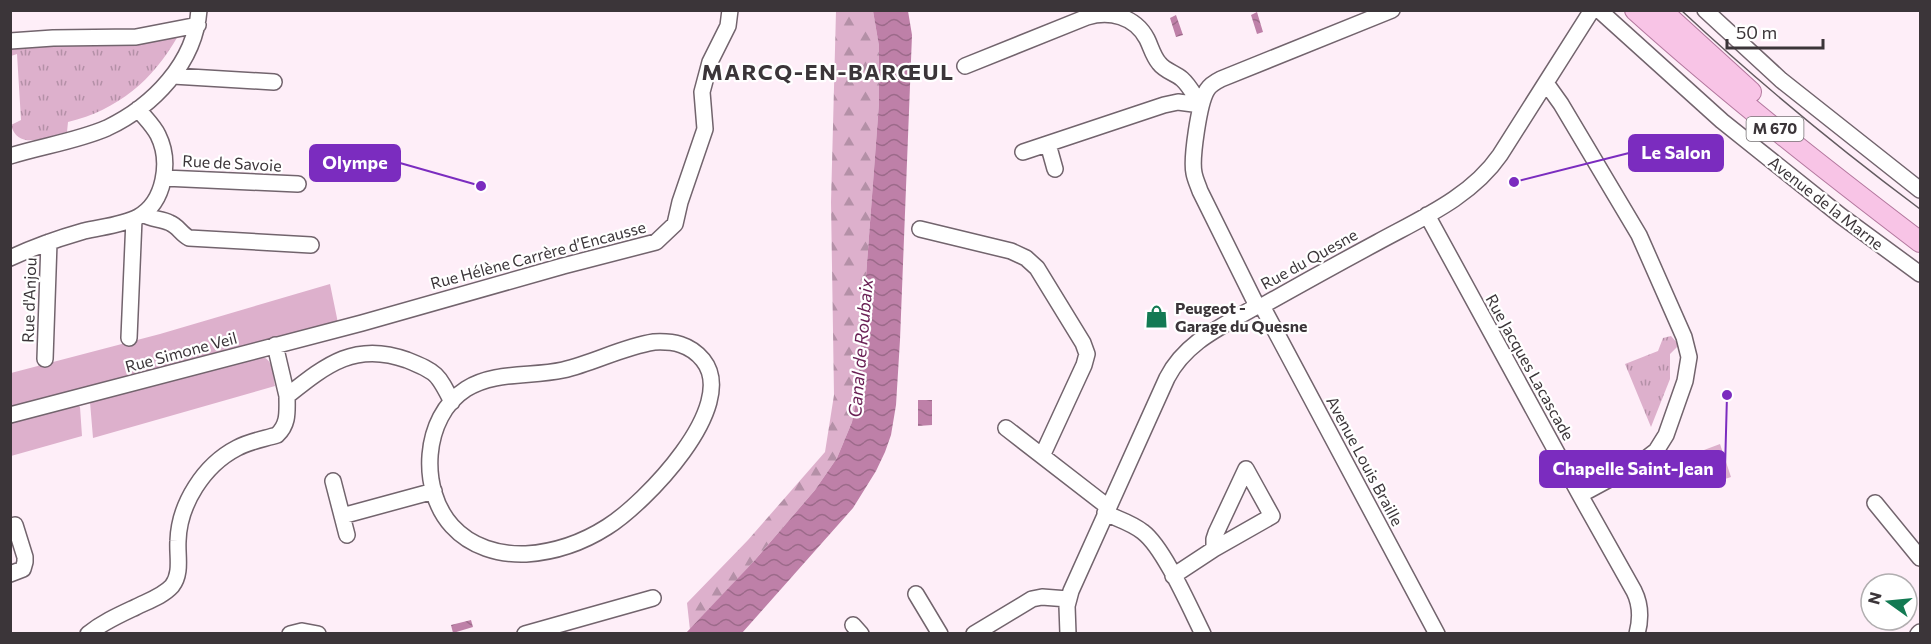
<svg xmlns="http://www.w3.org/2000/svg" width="1931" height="644" font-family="Commissioner,sans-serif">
  <defs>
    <pattern id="forest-firs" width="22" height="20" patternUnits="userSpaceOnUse" patternTransform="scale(1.5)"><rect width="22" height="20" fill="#ddb0cc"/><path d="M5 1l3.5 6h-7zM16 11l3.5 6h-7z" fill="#b490a7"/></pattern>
    <pattern id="park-tufts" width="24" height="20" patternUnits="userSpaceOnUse" patternTransform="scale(1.5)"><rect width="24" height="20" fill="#ddb0cc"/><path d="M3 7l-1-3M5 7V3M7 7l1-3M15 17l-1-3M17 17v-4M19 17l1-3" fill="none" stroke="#b490a7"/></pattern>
    <pattern id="water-waves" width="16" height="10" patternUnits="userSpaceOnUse" patternTransform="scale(1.5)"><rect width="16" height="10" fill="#be80a8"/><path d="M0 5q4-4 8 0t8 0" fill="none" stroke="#9c6a8a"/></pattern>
  </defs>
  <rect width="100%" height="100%" fill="#feeef8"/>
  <path fill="#ddb0cc" d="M 330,284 L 338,323 L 11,409 L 11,373 L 160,334 Z
    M 260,356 C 274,359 273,374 275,386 L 93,438 L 90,402 Z
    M 77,404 L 80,407 L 82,436 L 11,456 L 11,422 Z
    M 1720,444 L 1731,477 L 1716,482 L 1704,450 Z"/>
  <path fill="url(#forest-firs)" d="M 836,11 L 873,11 L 879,46 L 879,103 L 857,396 L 852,422 L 837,458 L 815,490 L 755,560 L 690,630 L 687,603 L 748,540 L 825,452 L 834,395 L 831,202 Z"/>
  <path fill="url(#park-tufts)" d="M 187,32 L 187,38 L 178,36 C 153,80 118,110 68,122 L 67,132 C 48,136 18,152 11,125 L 21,120 L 17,54 L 11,56 L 10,46 Z
    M 1671,336 L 1679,345 L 1670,354 L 1670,379 L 1651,427 L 1625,364 L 1658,351 L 1663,338 Z"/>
  <path fill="url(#water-waves)" d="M 873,11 L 908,11 L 912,35 L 900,340 L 896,405 L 891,435 L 885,452 L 876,471 L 853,508 L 742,633 L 686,633 L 755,560 L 815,490 L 837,458 L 852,422 L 857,396 L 879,103 L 879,46 Z
    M 1257,12 L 1263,32 L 1257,34 L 1251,15 Z
    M 1176,15 L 1183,35 L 1176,37 L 1170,18 Z
    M 918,400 L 932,400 L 932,425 L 918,426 Z
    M 471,620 L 473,627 L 453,633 L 451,625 Z"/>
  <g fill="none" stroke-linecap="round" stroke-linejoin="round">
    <defs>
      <path id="minor" d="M 1599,10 L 1722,121 L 1841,216 L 1920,274
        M 1705,10 L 1781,80 L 1920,190
        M 10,41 L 53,38 L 136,37 L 198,25
        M 965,66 L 1087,17 C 1109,10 1135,16 1147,39 C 1151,47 1153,56 1159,63 C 1165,71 1175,73 1182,79 C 1190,86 1195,97 1201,105
        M 173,76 L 274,82
        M 1546,83 L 1561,104 L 1639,235 L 1684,337 L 1689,357 L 1685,381 L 1666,435 L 1656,451 L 1643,461 L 1580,495
        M 1048,144 L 1055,169
        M 1023,152 L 1164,105 L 1178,102 L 1201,105
        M 10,156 C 42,146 77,141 107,128 C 153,106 195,63 199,10
        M 164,178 L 298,184
        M 143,214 C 152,220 161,218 170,223 C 178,226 181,234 189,238 L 311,245
        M 1427,215 L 1580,495 L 1634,591 C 1641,605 1641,619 1637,634
        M 920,229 L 1011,251 L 1026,258 L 1037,268 L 1083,343 L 1087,354 L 1084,365 L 1042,456
        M 10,258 C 34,247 59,238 84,231 C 101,227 123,225 138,217 C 165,202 171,161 158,135 C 153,125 144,117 138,109
        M 1257,306 L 1200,191 C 1198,185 1195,179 1194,173 C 1191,159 1199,103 1207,90 C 1210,85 1215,82 1221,79 L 1392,10
        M 1262,306 L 1437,634
        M 129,338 L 134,219
        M 654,342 C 673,341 690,344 703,360 C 740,406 644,504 607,527 C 582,543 556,552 526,554 C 499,555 471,547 452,526 C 419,490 422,417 466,389 C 494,371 531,377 563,370 C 594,363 622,347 654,342 Z
        M 275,345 L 287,396
        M 45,359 L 49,242
        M 10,415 L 362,323 L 563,266 L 656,242 L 675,224 L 680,202 L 705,129 L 702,92 L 710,62 L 728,26 L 730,10
        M 1006,428 L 1108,507
        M 333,481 L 347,535
        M 1875,503 L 1920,558
        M 1105,513 C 1118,519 1132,523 1143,532 C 1164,548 1190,608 1203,634
        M 342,516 L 434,491
        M 10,574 L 23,569 L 25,562 L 25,557 L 15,525
        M 1173,576 L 1214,549 L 1272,516 L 1246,469 L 1216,533 L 1214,539 L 1214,549
        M 916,594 L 940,634
        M 853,625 L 861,634
        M 88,634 C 103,622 119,615 136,607 C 148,601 163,596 172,586 C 182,573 177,556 178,541 C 179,504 204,465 237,448 C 250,441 264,439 277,435 C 289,424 287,411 287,396 C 326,365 355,341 407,360 C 437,372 438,374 452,402
        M 290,634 L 302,631 L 318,634
        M 525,634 L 653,598
        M 974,634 L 1032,599 L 1042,597 L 1068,599
        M 1068,634 L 1067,606 L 1071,591 L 1167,378 C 1186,341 1223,326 1257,306 L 1262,306 C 1301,284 1339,263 1378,242 C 1422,218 1471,197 1500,155 L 1592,10
        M 1918,634 L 1920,632"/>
      <path id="major" d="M 1635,10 C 1726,92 1823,168 1920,242
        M 1661,10 L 1751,92"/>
    </defs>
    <use href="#minor" stroke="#72646d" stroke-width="18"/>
    <use href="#major" stroke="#b3789e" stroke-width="22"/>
    <use href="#minor" stroke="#fff" stroke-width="15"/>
    <use href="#major" stroke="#f8c4e6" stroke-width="20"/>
    <path stroke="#635b60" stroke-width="1.5" d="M 1681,10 C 1757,81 1837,147 1920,209"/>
  </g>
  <defs>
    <symbol id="shop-bare" viewBox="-9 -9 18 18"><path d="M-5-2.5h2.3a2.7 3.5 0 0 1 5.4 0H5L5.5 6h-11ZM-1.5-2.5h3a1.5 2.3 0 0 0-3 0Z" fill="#137a53" stroke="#fff" stroke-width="2.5" paint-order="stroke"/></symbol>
  </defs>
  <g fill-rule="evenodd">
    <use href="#shop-bare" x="1140" y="300" width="33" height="33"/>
  </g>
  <g text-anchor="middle" stroke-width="4.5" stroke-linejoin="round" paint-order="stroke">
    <rect fill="#fff" stroke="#767274" stroke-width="1.5" x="1746.5" y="117" width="57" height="24" rx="4.5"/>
    <g font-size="15" font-weight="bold" fill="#3b3539">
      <text x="1775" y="134">M 670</text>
    </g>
    <g font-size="16" fill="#3b3539" stroke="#fff">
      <text transform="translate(232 163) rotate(3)" y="6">Rue de Savoie</text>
      <text transform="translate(1826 203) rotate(38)" y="6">Avenue de la Marne</text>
      <text transform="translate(538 255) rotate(-15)" y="6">Rue Hélène Carrère d’Encausse</text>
      <text transform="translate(1309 259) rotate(-29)" y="6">Rue du Quesne</text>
      <text transform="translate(29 300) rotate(-88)" y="6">Rue d'Anjou</text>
      <text transform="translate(181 352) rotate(-15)" y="6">Rue Simone Veil</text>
      <text transform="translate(1530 367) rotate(61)" y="6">Rue Jacques Lacascade</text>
      <text transform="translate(1365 461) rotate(62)" y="6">Avenue Louis Braille</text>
    </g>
    <g font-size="16" font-weight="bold" fill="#3b3539" stroke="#fff" text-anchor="start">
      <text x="1175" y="314">Peugeot -<tspan x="1175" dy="18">Garage du Quesne</tspan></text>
    </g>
    <g font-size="18" font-style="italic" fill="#691f54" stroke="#fff">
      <text transform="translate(861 348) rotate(-85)" y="6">Canal de Roubaix</text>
    </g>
    <g font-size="22" font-weight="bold" letter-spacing="1.5" fill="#3b3539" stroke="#fff">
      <text x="828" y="80">MARCQ-EN-BARŒUL</text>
    </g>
  </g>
  <path fill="none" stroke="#7b2cbf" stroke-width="2" d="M1514 182L1629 153M481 186L400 163M1727 395L1725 469"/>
  <g fill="#7b2cbf" stroke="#fff" stroke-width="2">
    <circle cx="1514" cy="182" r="6"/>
    <circle cx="481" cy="186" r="6"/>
    <circle cx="1727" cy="395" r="6"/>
  </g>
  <g fill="#7b2cbf" stroke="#7b2cbf" stroke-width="2">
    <rect x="1629" y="135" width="94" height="36" rx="6"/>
    <rect x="310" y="145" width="90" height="36" rx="6"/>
    <rect x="1540" y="451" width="185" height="36" rx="6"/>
  </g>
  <g font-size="18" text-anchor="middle" font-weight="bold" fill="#fff">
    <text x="1676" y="159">Le Salon</text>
    <text x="355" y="169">Olympe</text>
    <text x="1633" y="475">Chapelle Saint-Jean</text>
  </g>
  <rect width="1931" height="644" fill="none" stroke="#3b3539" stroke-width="24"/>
  <g transform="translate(1889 602) rotate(285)"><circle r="28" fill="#ffffff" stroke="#b1aeb0" stroke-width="1.5"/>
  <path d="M0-4.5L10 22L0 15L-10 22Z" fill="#137a53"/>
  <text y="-9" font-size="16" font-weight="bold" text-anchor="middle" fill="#3b3539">N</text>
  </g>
  <path d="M1727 39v9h96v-9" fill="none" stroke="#3b3539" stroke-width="3"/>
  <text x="1736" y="39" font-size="18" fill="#3b3539" stroke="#ffffff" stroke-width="4.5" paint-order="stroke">50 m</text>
</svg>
